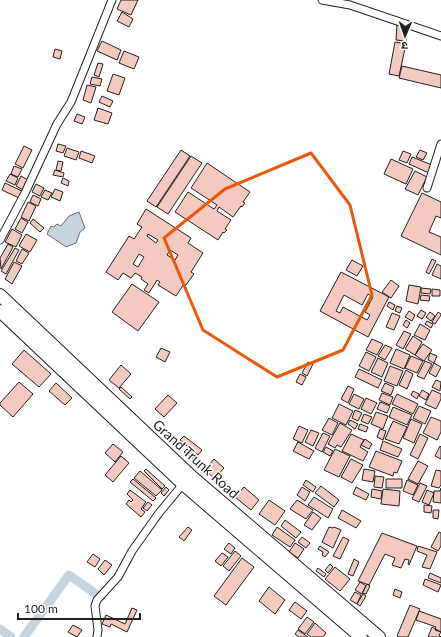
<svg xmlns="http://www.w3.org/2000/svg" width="441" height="637" font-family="Lato,'Noto Sans Devanagari',sans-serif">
  <rect width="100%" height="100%" fill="#fff"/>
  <path fill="#c7d3dd" stroke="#6f6f6f" d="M 79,212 L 85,228 L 80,232 L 76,243 L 66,247 L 47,234 L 51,226 L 54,227 L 57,224 L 61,226 L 69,216 Z"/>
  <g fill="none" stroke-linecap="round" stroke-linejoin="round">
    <path stroke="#c7d3dd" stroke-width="9" d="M 0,629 L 11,637
      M 24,637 L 69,575 L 96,594"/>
  </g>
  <path fill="#f3c9c0" stroke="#222" fill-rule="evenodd" d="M 121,0 L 138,0 L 131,15 L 117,9 Z
    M 122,12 L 133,19 L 129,27 L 117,21 Z
    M 397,24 L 408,25 L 406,41 L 396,40 Z
    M 102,41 L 121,50 L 117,60 L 97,51 Z
    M 395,42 L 406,44 L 399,76 L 389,74 Z
    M 55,49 L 62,51 L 60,59 L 53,57 Z
    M 124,51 L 139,57 L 134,69 L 119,63 Z
    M 98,63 L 103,64 L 99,77 L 94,75 Z
    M 402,66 L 441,75 L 441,88 L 399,78 Z
    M 113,74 L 125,78 L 119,95 L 107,91 Z
    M 92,77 L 102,79 L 100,86 L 90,84 Z
    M 87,85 L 96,87 L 91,103 L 83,100 Z
    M 102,96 L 113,101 L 110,107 L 99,102 Z
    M 98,108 L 112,113 L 108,124 L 94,120 Z
    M 77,114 L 85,117 L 82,124 L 74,121 Z
    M 58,144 L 66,146 L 63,153 L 56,151 Z
    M 24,146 L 32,150 L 23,168 L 15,164 Z
    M 67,148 L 79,152 L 76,160 L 64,156 Z
    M 181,150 L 190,156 L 156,207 L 147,201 Z
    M 420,150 L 427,153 L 423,160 L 416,157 Z
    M 81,151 L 95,156 L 92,163 L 79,158 Z
    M 403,151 L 411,154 L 407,163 L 399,160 Z
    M 191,156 L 202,163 L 168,214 L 157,207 Z
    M 412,157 L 432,165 L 429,173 L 409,164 Z
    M 391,159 L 413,169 L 406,184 L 384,174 Z
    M 58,161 L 63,162 L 61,171 L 56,170 Z
    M 207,163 L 250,192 L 243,202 L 245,203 L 242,207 L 241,206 L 233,217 L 219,207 L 217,211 L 231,220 L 225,229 L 227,230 L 224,233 L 223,232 L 218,240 L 175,212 L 188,192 L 214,209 L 217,205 L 191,188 Z
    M 14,166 L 22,169 L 18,177 L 11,174 Z
    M 55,170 L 64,173 L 63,177 L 53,175 Z
    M 415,171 L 427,177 L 418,195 L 405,189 Z
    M 10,174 L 18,178 L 15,185 L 6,181 Z
    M 21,176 L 28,180 L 23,190 L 16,186 Z
    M 63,178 L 69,181 L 68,186 L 61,183 Z
    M 5,183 L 22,191 L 19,198 L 2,190 Z
    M 36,184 L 44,188 L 40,196 L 32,192 Z
    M 55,189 L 63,192 L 60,201 L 51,197 Z
    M 45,190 L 52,193 L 48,200 L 41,197 Z
    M 422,193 L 441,202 L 441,218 L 436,216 L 429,232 L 441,237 L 441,255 L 401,236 Z
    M 33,195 L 41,199 L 38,206 L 30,202 Z
    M 28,202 L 36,206 L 29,221 L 21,217 Z
    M 146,209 L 191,238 L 188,243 L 203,253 L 191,272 L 194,274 L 186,285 L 184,284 L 176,296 L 158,285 L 160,282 L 157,280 L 149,293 L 144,290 L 148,284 L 141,279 L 142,277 L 135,273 L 131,278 L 123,273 L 118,280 L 106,272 L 129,236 L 134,239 L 142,227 L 137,224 ZM 148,234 L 158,240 L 156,243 L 147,236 ZM 170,250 L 178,255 L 175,260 L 167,255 ZM 139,254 L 144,257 L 138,267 L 133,264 Z
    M 21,218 L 28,222 L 22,233 L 15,229 Z
    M 33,219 L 44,228 L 40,232 L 30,223 Z
    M 12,229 L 22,235 L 16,247 L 5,242 Z
    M 26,234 L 37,240 L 30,252 L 19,246 Z
    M 8,244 L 13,247 L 1,269 L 0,258 Z
    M 15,248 L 19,250 L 6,274 L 1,271 Z
    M 22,249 L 29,253 L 22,264 L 16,261 Z
    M 432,259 L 436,261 L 429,274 L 426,272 Z
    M 352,260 L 363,266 L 357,276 L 346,270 Z
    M 14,262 L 22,266 L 12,284 L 5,279 Z
    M 437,264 L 441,266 L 441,279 L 432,275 Z
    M 341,272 L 389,297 L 368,337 L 320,311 ZM 368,294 L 373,297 L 365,312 L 370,315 L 367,320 L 343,307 L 340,313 L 336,311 L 344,295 L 362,305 Z
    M 391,280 L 399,286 L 391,298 L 382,292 Z
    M 132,284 L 159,302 L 138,331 L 112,312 Z
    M 409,285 L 421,287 L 418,304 L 406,301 Z
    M 421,288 L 431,289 L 430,294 L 421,293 Z
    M 432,289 L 440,290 L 440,296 L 432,296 Z
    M 421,295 L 430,296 L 429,301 L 420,300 Z
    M 389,302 L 395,305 L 393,310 L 387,306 Z
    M 397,306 L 402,308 L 400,313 L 395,311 Z
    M 421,310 L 426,313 L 422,319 L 417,316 Z
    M 409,311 L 415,315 L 412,321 L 405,317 Z
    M 430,312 L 435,316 L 431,321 L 426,317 Z
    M 438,312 L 441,314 L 441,315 L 435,324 L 432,322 Z
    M 392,313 L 400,316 L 394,330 L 386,327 Z
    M 406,320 L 410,323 L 407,328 L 403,325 Z
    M 427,321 L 433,324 L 431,328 L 425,324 Z
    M 420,324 L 430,330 L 425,340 L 414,335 Z
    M 404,331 L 411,334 L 403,349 L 396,345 Z
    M 413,336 L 422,342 L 415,355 L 405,349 Z
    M 372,339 L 383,344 L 377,355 L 366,350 Z
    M 423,344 L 432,350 L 424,361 L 415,355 Z
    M 385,345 L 392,348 L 385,360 L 378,356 Z
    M 161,348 L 170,352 L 165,362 L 156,357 Z
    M 396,349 L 410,355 L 404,369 L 390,363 Z
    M 24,350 L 51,374 L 39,387 L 12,364 Z
    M 366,352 L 376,357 L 369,371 L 359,366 Z
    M 430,353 L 437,356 L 434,363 L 428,360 Z
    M 411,356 L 423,361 L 417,373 L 405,368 Z
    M 378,358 L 388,363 L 382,377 L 371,372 Z
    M 425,361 L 432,364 L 424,379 L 417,376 Z
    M 308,362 L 313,364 L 307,376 L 302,373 Z
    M 434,363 L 441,367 L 436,377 L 429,373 Z
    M 121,365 L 131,374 L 119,388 L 109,380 Z
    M 390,366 L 403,371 L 397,386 L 384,381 Z
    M 359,369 L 382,380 L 378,388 L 355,377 Z
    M 406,370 L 413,374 L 407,389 L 399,385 Z
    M 300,374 L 306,377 L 302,385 L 296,382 Z
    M 436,380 L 441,382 L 440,391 L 432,387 Z
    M 19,382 L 33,394 L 13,417 L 0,405 L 0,403 Z
    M 56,383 L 72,398 L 65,405 L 49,391 Z
    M 385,383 L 394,387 L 391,395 L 381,391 Z
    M 348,386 L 354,389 L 348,403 L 341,399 Z
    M 121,387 L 132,397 L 130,399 L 119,389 Z
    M 422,390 L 429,394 L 426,400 L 419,396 Z
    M 432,390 L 441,394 L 441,399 L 436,409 L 425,404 Z
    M 413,391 L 419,394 L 417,399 L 411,395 Z
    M 382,393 L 393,397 L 390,405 L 379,400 Z
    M 354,394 L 364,399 L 359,409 L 349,404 Z
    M 397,394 L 418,404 L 413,414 L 392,404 Z
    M 168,395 L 177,403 L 164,417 L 155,409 Z
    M 366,398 L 377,403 L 371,414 L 361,409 Z
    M 380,402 L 390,406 L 387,413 L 377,409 Z
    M 339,404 L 353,411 L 346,425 L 332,418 Z
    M 419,406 L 431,411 L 425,424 L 413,418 Z
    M 393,407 L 412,415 L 407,425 L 389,417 Z
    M 355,410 L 362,413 L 358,421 L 352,418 Z
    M 376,412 L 388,416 L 383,429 L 371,424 Z
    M 364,414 L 372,417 L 368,424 L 361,421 Z
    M 431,417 L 441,421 L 441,432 L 437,440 L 423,433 Z
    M 329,418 L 338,423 L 332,435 L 322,430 Z
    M 411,419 L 422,424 L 414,443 L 403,438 Z
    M 350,420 L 358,424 L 355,429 L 348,424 Z
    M 393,421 L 407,427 L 399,444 L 385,439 Z
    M 340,423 L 352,430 L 341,447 L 337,445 L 335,448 L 328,444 Z
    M 360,424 L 368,427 L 366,432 L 358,429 Z
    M 299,426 L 308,430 L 302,443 L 293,439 Z
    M 380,429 L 386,431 L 383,440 L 377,437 Z
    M 311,430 L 319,433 L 313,446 L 305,442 Z
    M 323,433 L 330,436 L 322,452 L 315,448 Z
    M 351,434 L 364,440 L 360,447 L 368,452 L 363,461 L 342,451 Z
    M 420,434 L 428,438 L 418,459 L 410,455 Z
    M 184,436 L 202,450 L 198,455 L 180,440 Z
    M 365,439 L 372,444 L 369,449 L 361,445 Z
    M 383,441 L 402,449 L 398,457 L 380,450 Z
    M 298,442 L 314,451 L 309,459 L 293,451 Z
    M 113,444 L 123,452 L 115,462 L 105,453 Z
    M 440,446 L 441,447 L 441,459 L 435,456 Z
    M 326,447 L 333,451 L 330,456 L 323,452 Z
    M 187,449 L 197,457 L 195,460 L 184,452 Z
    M 335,449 L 350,456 L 339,477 L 324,470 Z
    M 376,451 L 402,461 L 397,473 L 394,472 L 393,476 L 369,467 Z
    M 121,456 L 129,463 L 113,482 L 105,475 Z
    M 214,459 L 224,468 L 215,479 L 205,470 Z
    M 351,459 L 363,465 L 352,483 L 341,477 Z
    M 418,461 L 428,466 L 418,484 L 408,479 Z
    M 146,469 L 165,486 L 162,489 L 144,471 Z
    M 364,469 L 375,471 L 373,482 L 362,480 Z
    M 436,470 L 441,471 L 441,485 L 439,488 L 431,486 Z
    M 140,471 L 162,490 L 156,496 L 134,478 Z
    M 375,476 L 384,477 L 382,488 L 374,487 Z
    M 133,479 L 156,498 L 153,501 L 130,482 Z
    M 386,479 L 402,479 L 402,488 L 386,488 Z
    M 306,480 L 316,487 L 313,492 L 303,485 Z
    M 407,480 L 418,485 L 413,495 L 403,491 Z
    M 420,483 L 427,486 L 419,502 L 412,499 Z
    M 321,486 L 339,500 L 334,507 L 315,493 Z
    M 166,487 L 169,490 L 164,496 L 161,493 Z
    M 244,487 L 259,500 L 251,510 L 235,497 Z
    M 302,487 L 310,492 L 305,501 L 297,495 Z
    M 356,487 L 369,494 L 366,500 L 353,494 Z
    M 441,488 L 441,503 L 433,502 L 434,491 L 440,491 Z
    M 372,489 L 382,491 L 381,499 L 371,497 Z
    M 383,489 L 400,491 L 399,506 L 381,504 Z
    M 130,490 L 146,502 L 141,509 L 145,512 L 141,517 L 126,504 L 129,500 L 131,502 L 133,500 L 127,494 Z
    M 427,490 L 434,493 L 429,505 L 422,502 Z
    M 314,497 L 333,509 L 328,518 L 308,505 Z
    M 269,500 L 285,511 L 275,525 L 259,514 Z
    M 297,500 L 313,510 L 306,519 L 290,509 Z
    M 148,502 L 152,505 L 147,511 L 143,508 Z
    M 424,505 L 432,506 L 431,513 L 424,512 Z
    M 342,510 L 361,521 L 356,528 L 338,518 Z
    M 433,510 L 439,510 L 438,519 L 433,518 Z
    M 313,512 L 321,518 L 312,530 L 304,525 Z
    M 285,520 L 301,532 L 296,538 L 281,526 Z
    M 188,527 L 192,530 L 184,541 L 179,537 Z
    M 277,527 L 295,540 L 290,547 L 272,535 Z
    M 329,527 L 333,528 L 334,527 L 341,530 L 333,548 L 322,542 Z
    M 439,532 L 441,533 L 441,546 L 438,551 L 431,547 Z
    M 382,533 L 417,546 L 409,565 L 408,564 L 409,560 L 405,559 L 401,568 L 392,565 L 395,558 L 385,554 L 369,585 L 358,581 Z
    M 302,537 L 310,543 L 306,548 L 298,542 Z
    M 343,537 L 349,540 L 340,559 L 333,556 Z
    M 229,543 L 235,548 L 231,554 L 224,549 Z
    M 295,543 L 304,549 L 298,558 L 289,552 Z
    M 320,546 L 329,552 L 325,557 L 322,555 L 323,552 L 318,549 Z
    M 418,546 L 437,552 L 430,569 L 422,567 L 427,555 L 417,551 Z
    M 235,551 L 241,556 L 229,571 L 223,566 Z
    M 222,553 L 228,557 L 221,566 L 215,561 Z
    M 93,554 L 100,559 L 95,567 L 87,562 Z
    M 242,558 L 254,567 L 226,605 L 214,596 Z
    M 354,559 L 359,562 L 353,576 L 348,574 Z
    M 105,560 L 112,565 L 104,575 L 98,569 Z
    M 330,564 L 333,567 L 328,573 L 325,570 Z
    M 335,567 L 350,579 L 340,591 L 325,579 Z
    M 318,568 L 326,574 L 324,577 L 316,571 Z
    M 430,573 L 441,578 L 441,583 L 428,578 Z
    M 425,579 L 441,585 L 438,592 L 423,585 Z
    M 360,582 L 366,586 L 362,594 L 355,590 Z
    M 367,584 L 370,586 L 366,594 L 362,593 Z
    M 269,587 L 285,600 L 275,614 L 259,601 Z
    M 395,589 L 402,592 L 400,598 L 393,595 Z
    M 355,592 L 361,595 L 357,604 L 350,600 Z
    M 363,594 L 366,596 L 360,606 L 357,604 Z
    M 295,602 L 307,611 L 301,619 L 289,610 Z
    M 410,605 L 420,609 L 408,637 L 400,637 L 397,636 Z
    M 132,608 L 137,610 L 127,632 L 111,624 L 110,627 L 102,624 L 106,615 L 125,624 Z
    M 419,611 L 441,619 L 441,632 L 435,630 L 436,627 L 416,620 Z
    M 307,617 L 314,622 L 305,634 L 298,629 Z
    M 315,623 L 326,633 L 323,637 L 311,637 L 307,634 Z
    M 73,625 L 82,630 L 77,637 L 68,632 Z
    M 432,627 L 441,632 L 439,635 L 441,637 L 428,637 Z
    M 298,630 L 308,637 L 299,637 L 295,634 Z"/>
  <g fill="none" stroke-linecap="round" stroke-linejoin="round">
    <defs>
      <path id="minor" d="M 322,0 L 350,5 L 441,36
        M 427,188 L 441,144
        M 0,240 L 25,193 L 57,124 L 71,102 L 112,0
        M 97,637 L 98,630 L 95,606 L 97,600 L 118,577 L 132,551 L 159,513 L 183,484"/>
      <path id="trunk" d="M 0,295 L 191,476 L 379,637
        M 0,311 L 183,484 L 361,637"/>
    </defs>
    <use href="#minor" stroke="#222" stroke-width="9"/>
    <use href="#trunk" stroke="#222" stroke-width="14"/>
    <use href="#minor" stroke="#fff" stroke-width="7"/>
    <use href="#trunk" stroke="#fff" stroke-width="12"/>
  </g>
  <path fill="none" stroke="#e8590c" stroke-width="3" stroke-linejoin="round" d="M 311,153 L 350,205 L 372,295 L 343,350 L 277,377 L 203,330 L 164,238 L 225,189 Z"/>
  <g text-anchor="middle" stroke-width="3" stroke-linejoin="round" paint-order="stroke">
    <g font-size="14" fill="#222" stroke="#fff">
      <text transform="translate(196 459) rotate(42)" y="5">Grand Trunk Road</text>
    </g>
  </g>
  <g transform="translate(405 36) rotate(182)" stroke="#ffffff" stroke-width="3" paint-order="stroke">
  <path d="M0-3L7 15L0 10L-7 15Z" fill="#222222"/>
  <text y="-6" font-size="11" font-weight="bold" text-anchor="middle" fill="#222222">उ</text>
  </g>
  <path d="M18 613v6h122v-6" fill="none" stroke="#222222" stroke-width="2"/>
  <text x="24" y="613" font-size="12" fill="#222222" stroke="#ffffff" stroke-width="3" paint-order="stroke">100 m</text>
</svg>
